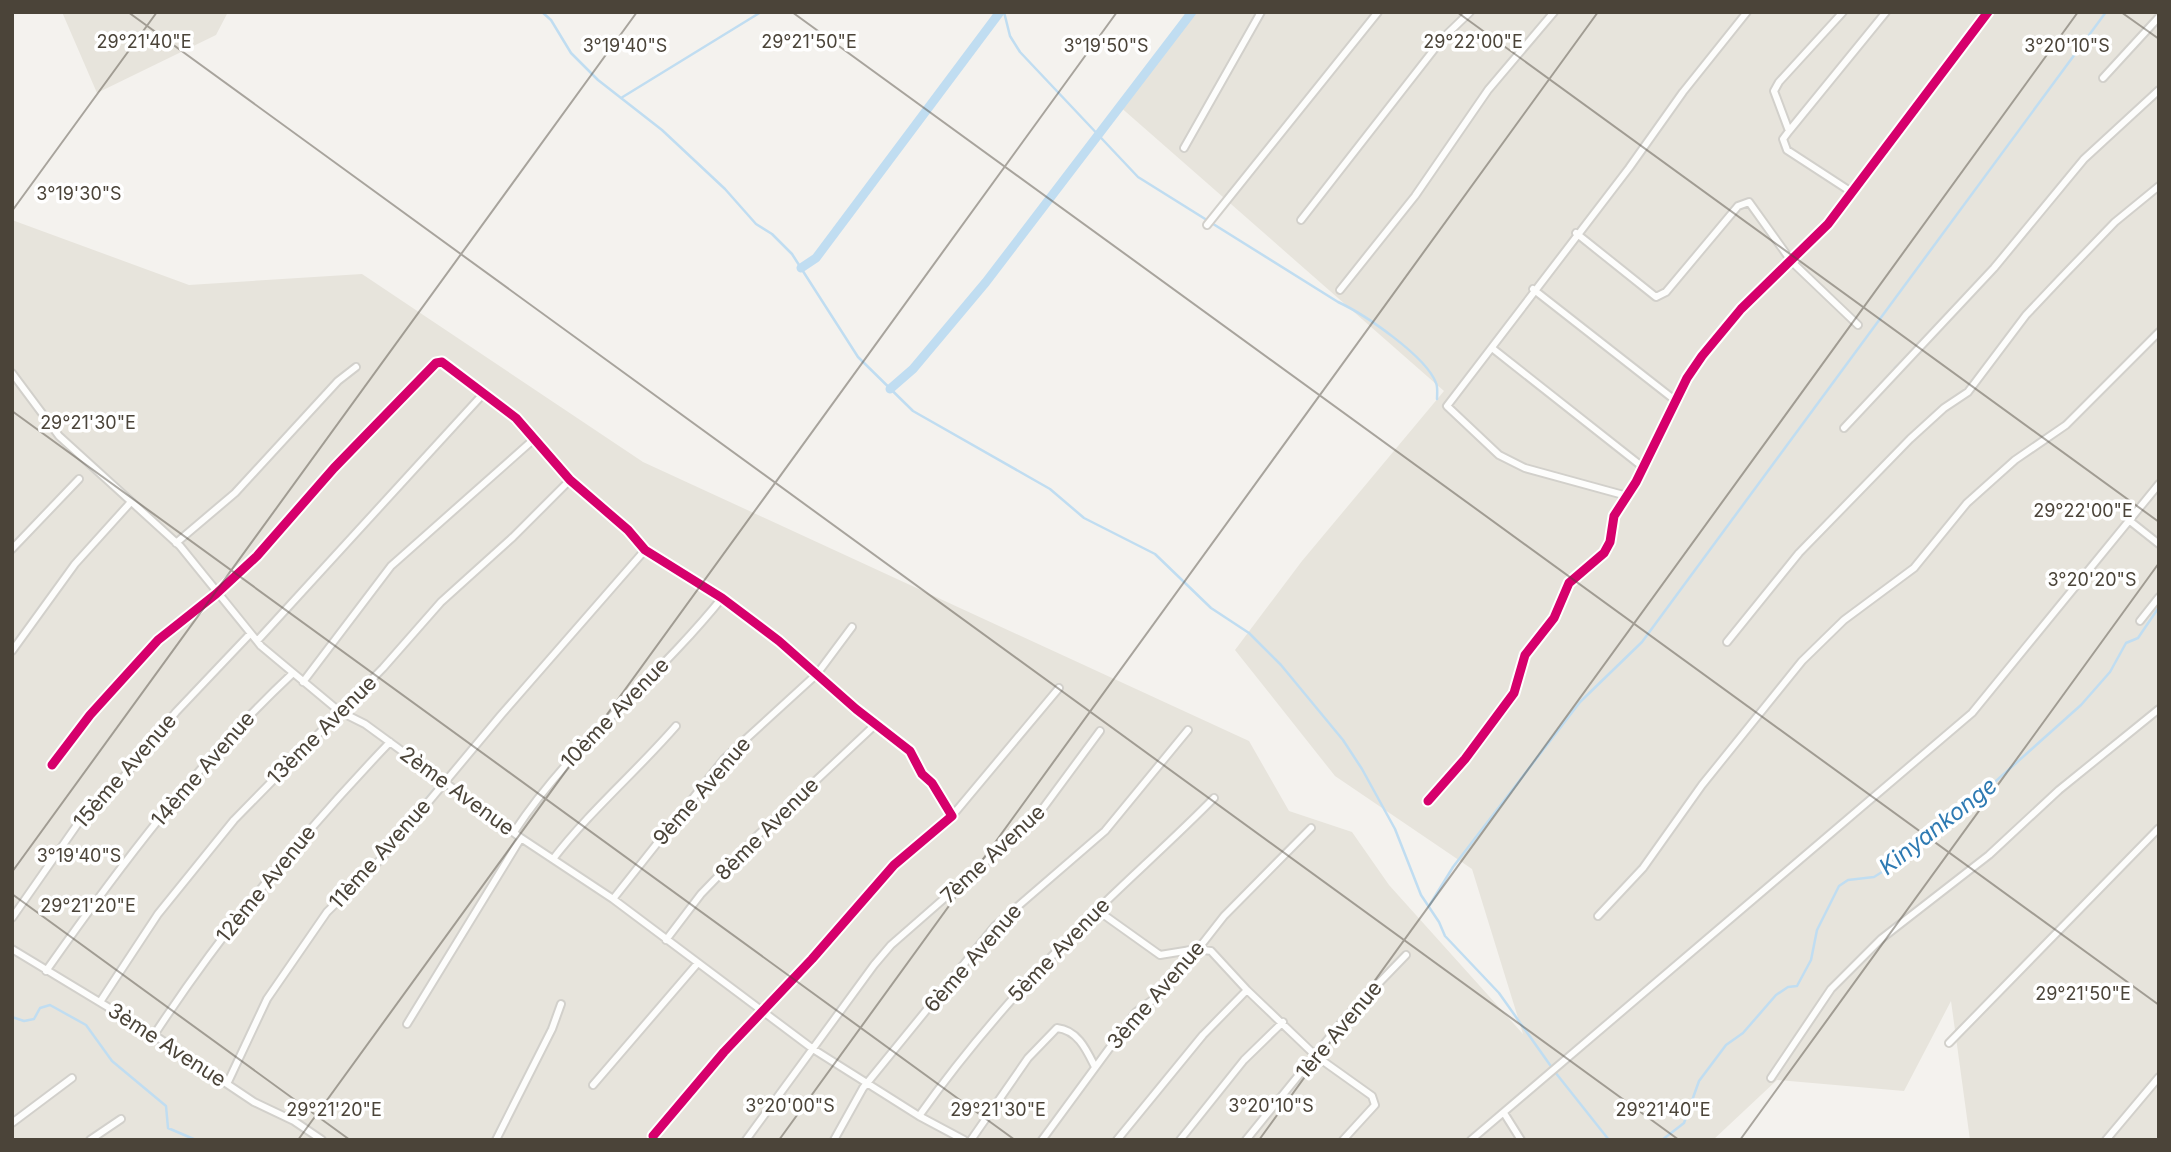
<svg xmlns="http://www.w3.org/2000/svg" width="2171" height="1152" font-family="Inter,sans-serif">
  <rect width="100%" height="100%" fill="#f4f2ee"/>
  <path fill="#e7e4dc" d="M 62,12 L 228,12 L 216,35 L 97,93 Z
    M 1194,12 L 2159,12 L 2159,1140 L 1970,1140 L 1951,1001 L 1904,1091 L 1777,1080 L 1713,1140 L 12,1140 L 12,220 L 189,285 L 362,274 L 643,462 L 1249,741 L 1289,811 L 1352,832 L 1389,885 L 1523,1034 L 1472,869 L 1335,776 L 1235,650 L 1302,561 L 1444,391 L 1118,105 Z"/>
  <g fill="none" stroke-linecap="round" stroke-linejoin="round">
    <path stroke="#c0ddf1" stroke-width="2.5" d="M 542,12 L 551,20 L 571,53 L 598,80 L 662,130 L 725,189 L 756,224 L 772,234 L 792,254 L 858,357 L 913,411 L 1050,489 L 1084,518 L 1155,554 L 1211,608 L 1249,633 L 1281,665 L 1343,740 L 1362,769 L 1395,829 L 1421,895 L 1439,922 L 1445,936 L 1499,993 L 1555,1072 L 1609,1140
      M 1004,12 L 1010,36 L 1020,52 L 1138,177 L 1338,302 C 1364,314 1426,356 1436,383 C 1438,387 1437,395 1437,399
      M 621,98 L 761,12
      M 1913,350 L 1942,320
      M 1895,368 L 1903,361
      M 399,832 L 445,776
      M 1429,906 L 1453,867 L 1580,702 L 1642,642 L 2106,12
      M 12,1017 L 24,1021 L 34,1019 L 40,1008 L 50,1005 L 86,1025 L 112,1061 L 166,1106 L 168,1128 L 196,1140
      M 234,1077 L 243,1057
      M 1662,1140 L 1684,1123 L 1699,1081 L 1726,1045 L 1743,1033 L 1776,995 L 1788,987 L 1797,986 L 1811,960 L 1817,930 L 1839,886 L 1848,880 L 1874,877 L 1890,867 L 1902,848 L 1936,831 L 1959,814 L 2081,705 L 2110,672 L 2126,643 L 2138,638 L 2159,607"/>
    <path stroke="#c0ddf1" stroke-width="9" d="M 801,268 L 816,258 L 1000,12
      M 890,389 L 913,369 L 986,282 L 1192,12"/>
    <defs>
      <path id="minor" d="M 1843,12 L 1779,82 L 1774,91 L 1789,131 L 1783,139 L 1787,150 L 1853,193
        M 2103,78 L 2159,17
        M 1789,131 L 1886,12
        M 1184,148 L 1261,12
        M 1301,220 L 1443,38 L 1470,12
        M 1207,225 L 1378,12
        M 1576,233 L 1656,297 L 1666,292 L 1738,206 L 1749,202 L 1792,262 L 1858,325
        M 1533,289 L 1676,401
        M 1340,290 L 1415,196 L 1488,90 L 1554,12
        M 1492,348 L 1644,468
        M 12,373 L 59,436 L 180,546 L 261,646 L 339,711 L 365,724 L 521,838 L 613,899 L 813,1049 L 919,1116 L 964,1140
        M 1844,428 L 1994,268 L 2084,159 L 2159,90
        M 1627,496 L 1525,468 L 1499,455 L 1447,406 L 1629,168 L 1683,92 L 1747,12
        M 2130,521 L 2159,544
        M 176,543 L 235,493 L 338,381 L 356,367
        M 12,549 L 79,479
        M 2140,621 L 2159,597
        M 257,641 L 484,393
        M 1727,642 L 1799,553 L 1910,439 L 1944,408 L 1968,392 L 2026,315 L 2061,278 L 2115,222 L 2159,186
        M 12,651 L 75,564 L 130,503
        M 303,682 L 391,566 L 533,440
        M 52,765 L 90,715 L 158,640 L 216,594 L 257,556 L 334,468 L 436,363 L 442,362 L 516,418 L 570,480 L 628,530 L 645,550 L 722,598 L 779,641 L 856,709 L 910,751 L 922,774 L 932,783 L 952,816 L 894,865 L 812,959 L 724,1052 L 653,1136
        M 1428,801 L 1465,759 L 1514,693 L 1525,655 L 1554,618 L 1569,583 L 1604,553 L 1610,542 L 1614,516 L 1636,482 L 1687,378 L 1702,356 L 1741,309 L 1828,224 L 1988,12
        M 952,816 L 1059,688
        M 514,832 C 572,744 656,680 722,598
        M 553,859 C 590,811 636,772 676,726
        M 613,899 L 724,759 L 817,674 L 852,627
        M 1097,910 L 1160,955 L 1197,949 L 1211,951 L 1247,990 L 1316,1056 L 1372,1096 L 1375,1105 L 1343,1140
        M 1598,916 L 1643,868 L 1702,785 L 1802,661 L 1844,620 L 1914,568 L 1967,503 L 2015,460 L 2066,425 L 2159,332
        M 12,918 L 79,822 L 121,780 L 176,712 L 250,634
        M 666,940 L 701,894 L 758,835 L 876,724
        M 12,949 L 154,1035 L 254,1102 L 294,1121 L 322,1140
        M 46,971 C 120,866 198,762 292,674
        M 100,1002 L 158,914 L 234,820 L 383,668 L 441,602 L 513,537 L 570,480
        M 407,1024 L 521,838
        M 154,1035 C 223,930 303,833 390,742
        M 1949,1043 L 2159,828
        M 1771,1078 L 1831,989 L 1881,939 L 1989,855 L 2059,790 L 2159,709
        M 227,1084 L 267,999 L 327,912 L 380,860 L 501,715 L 645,550
        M 593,1085 L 697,964
        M 1504,1113 L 1521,1140
        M 919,1116 C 966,1050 1018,990 1075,932 C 1120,886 1169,844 1214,798
        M 12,1123 L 72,1078
        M 90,1140 L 121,1119
        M 496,1140 L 552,1029 L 561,1004
        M 746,1140 L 874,965 L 891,945 L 1035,819 L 1100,731
        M 834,1140 L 863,1088 L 995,926 L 1105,831 L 1188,730
        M 971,1140 L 1028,1058 L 1057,1028 C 1078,1030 1087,1051 1095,1067
        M 1042,1140 L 1136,1012 L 1166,990 L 1224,916 L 1311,828
        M 1117,1140 L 1203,1035 L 1247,990
        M 1180,1140 L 1244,1060 L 1283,1022
        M 1246,1140 L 1346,1017 L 1406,955
        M 1471,1140 L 1972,713 L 2159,484
        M 2106,1140 L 2159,1077"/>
    </defs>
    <use href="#minor" stroke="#d2d0cb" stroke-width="10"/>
    <use href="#minor" stroke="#fdfdfc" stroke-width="6"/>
    <defs>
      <path id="cycleway" d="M 52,765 L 90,715 L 158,640 L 216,594 L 257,556 L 334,468 L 436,363 L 442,362 L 516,418 L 570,480 L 628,530 L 645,550 L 722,598 L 779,641 L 856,709 L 910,751 L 922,774 L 932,783 L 952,816 L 894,865 L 812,959 L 724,1052 L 653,1136
        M 1428,801 L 1465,759 L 1514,693 L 1525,655 L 1554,618 L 1569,583 L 1604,553 L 1610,542 L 1614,516 L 1636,482 L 1687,378 L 1702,356 L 1741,309 L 1828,224 L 1988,12"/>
    </defs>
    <use href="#cycleway" stroke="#fff" stroke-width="13"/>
    <use href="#cycleway" stroke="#d6006c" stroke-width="9"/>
  </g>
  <path fill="none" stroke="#4b4439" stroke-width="2" stroke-opacity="0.45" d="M 128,12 L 1679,1140M 792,12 L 2159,1005M 1457,12 L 2159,522M 2121,12 L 2159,39M 12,211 L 157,12M 12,411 L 1015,1140M 12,872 L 637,12M 12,894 L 350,1140M 298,1140 L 1117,12M 779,1140 L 1598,12M 1259,1140 L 2078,12M 1740,1140 L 2159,563"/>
  <g text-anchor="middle" stroke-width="7" stroke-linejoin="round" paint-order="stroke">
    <g font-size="21" fill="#4b4439" stroke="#fff">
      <text transform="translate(615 713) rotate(-46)" y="7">10ème Avenue</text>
      <text transform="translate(322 730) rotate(-45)" y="7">13ème Avenue</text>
      <text transform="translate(203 769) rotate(-49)" y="7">14ème Avenue</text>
      <text transform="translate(125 771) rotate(-49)" y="7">15ème Avenue</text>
      <text transform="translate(457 791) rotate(36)" y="7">2ème Avenue</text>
      <text transform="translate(702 791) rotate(-49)" y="7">9ème Avenue</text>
      <text transform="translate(767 829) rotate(-45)" y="7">8ème Avenue</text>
      <text transform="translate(380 854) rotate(-48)" y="7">11ème Avenue</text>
      <text transform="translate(993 854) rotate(-43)" y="7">7ème Avenue</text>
      <text transform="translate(266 884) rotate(-51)" y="7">12ème Avenue</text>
      <text transform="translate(1059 950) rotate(-46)" y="7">5ème Avenue</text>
      <text transform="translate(973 958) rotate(-49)" y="7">6ème Avenue</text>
      <text transform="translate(1156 995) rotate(-49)" y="7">3ème Avenue</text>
      <text transform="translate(1339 1030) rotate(-50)" y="7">1ère Avenue</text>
      <text transform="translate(167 1045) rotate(33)" y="7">3ème Avenue</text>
    </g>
    <g font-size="23" font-style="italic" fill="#2e7ab2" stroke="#fff">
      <text transform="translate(1938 826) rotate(-38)" y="8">Kinyankonge</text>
    </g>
  </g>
  <g font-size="18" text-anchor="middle" fill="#4b4439" stroke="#fff" stroke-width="7" stroke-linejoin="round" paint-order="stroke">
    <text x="809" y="48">29°21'50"E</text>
    <text x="144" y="48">29°21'40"E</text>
    <text x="1473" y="48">29°22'00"E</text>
    <text x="625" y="52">3°19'40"S</text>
    <text x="1106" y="52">3°19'50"S</text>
    <text x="2067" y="52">3°20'10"S</text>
    <text x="79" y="200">3°19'30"S</text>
    <text x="88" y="429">29°21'30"E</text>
    <text x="2083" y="517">29°22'00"E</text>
    <text x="2092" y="586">3°20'20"S</text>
    <text x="79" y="862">3°19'40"S</text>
    <text x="88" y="912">29°21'20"E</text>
    <text x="2083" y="1000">29°21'50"E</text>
    <text x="790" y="1112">3°20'00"S</text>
    <text x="1271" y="1112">3°20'10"S</text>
    <text x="334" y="1116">29°21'20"E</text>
    <text x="998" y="1116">29°21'30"E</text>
    <text x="1663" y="1116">29°21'40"E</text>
  </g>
  <rect width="2171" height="1152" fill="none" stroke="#4b4439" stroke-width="28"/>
</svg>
